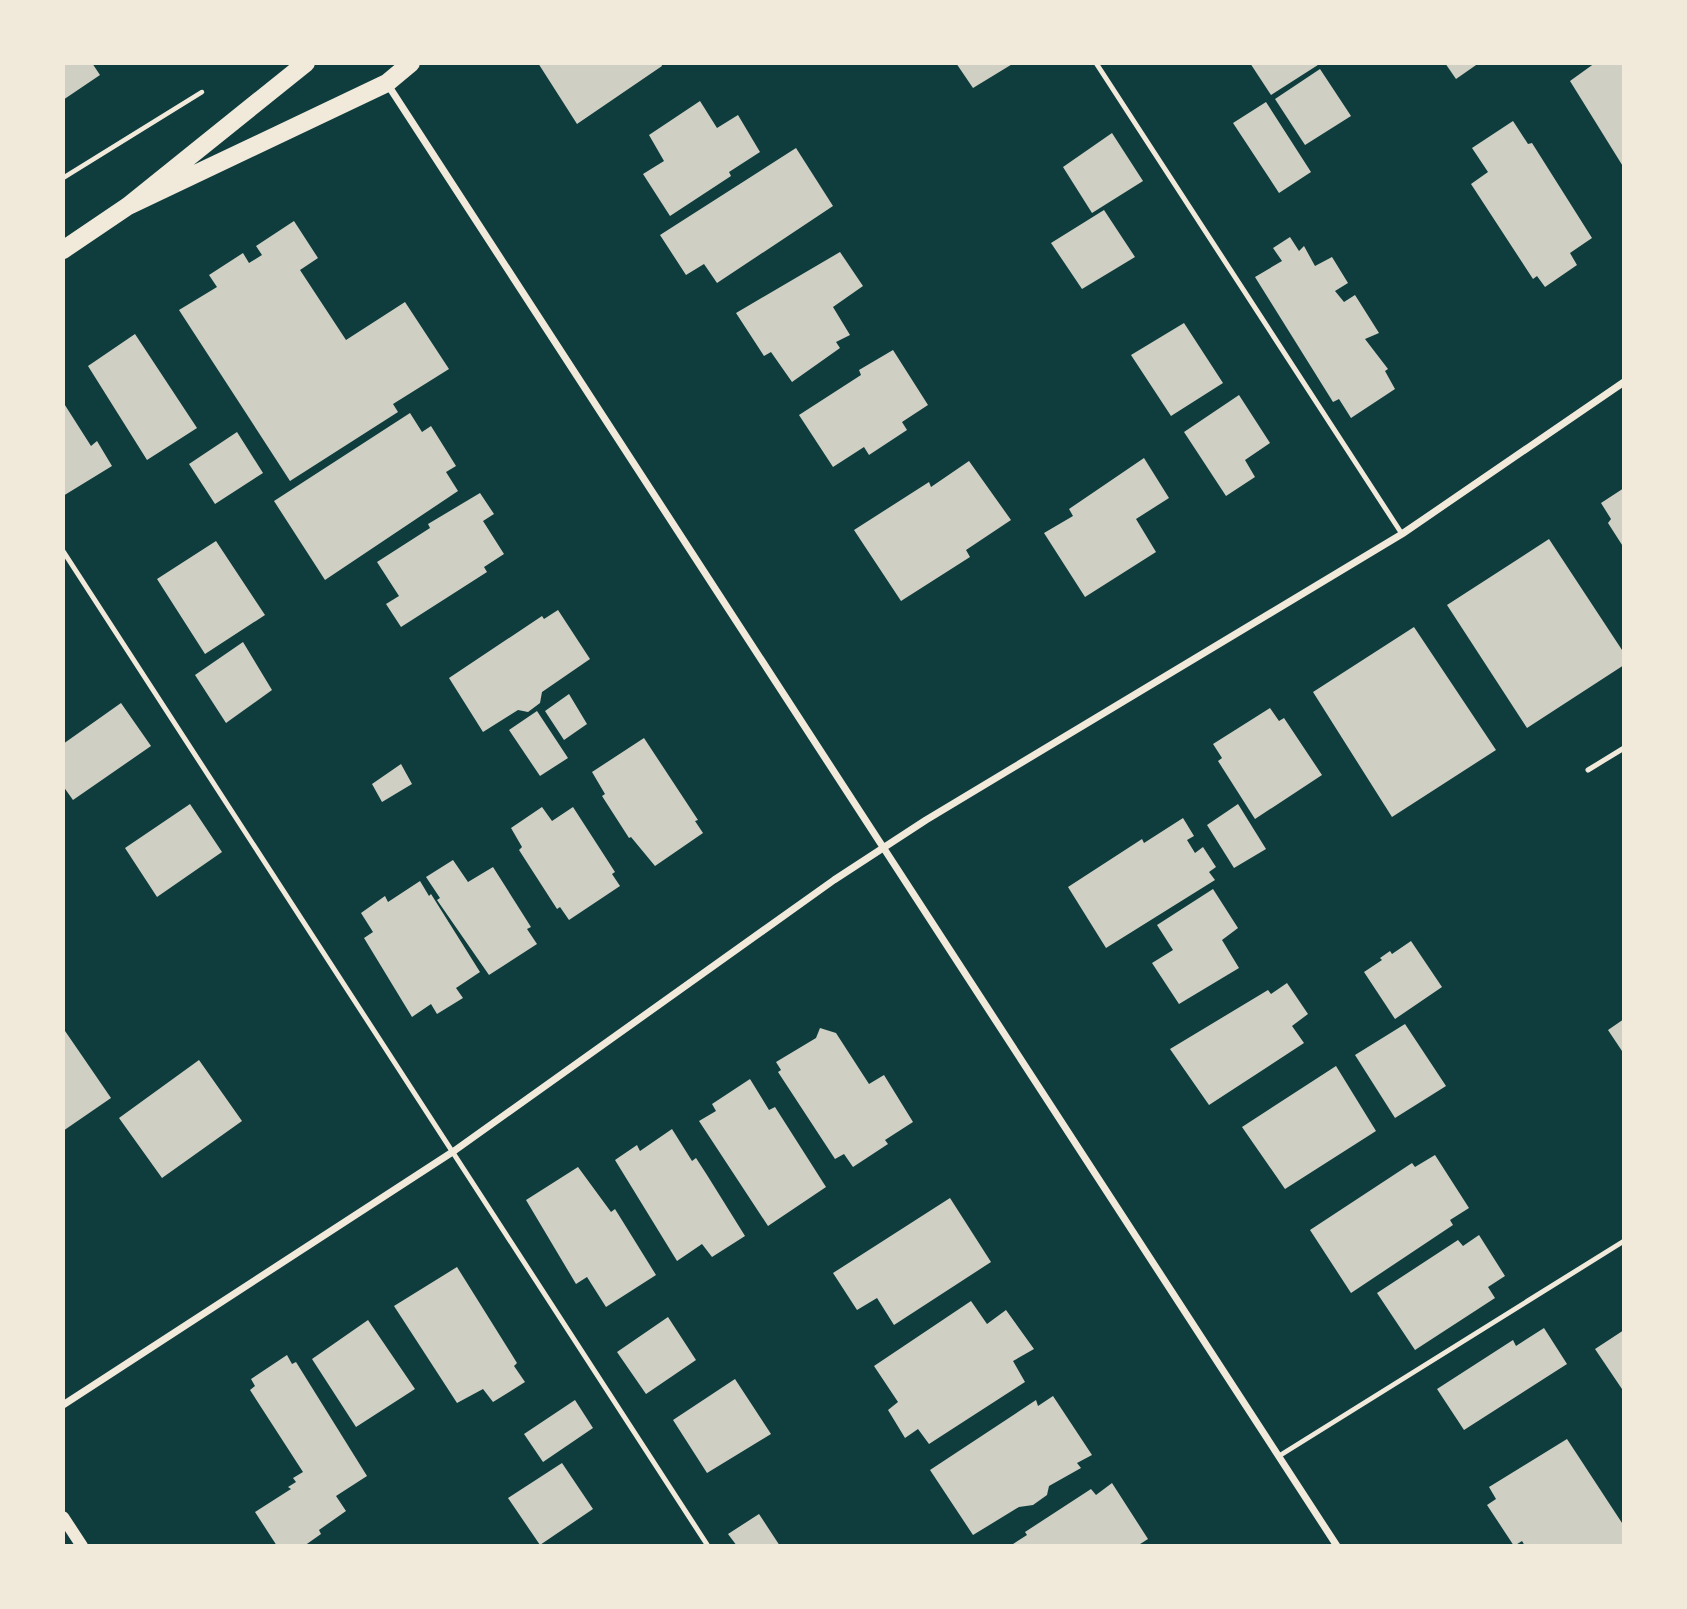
<svg xmlns="http://www.w3.org/2000/svg" width="1687" height="1609" font-family="Inter,sans-serif">
  <rect width="100%" height="100%" fill="#0f3d3e"/>
  <path fill="#cfcfc3" d="M 63,63 L 92,63 L 100,75 L 63,100 Z
    M 538,63 L 661,63 L 662,66 L 577,124 Z
    M 956,63 L 1014,63 L 973,88 Z
    M 1250,63 L 1321,63 L 1271,95 Z
    M 1445,63 L 1479,63 L 1456,79 Z
    M 1595,63 L 1624,63 L 1624,168 L 1570,81 Z
    M 1320,69 L 1351,116 L 1305,145 L 1275,99 Z
    M 700,101 L 717,128 L 738,115 L 760,152 L 729,172 L 731,176 L 670,216 L 643,174 L 664,161 L 649,135 Z
    M 1266,102 L 1311,172 L 1279,193 L 1233,123 Z
    M 1513,121 L 1528,144 L 1532,143 L 1592,238 L 1570,253 L 1577,265 L 1545,287 L 1537,276 L 1533,279 L 1471,184 L 1488,172 L 1472,148 Z
    M 1112,133 L 1143,181 L 1092,213 L 1063,167 Z
    M 796,148 L 833,206 L 717,283 L 704,264 L 686,275 L 660,235 Z
    M 1104,210 L 1135,257 L 1082,289 L 1051,243 Z
    M 294,221 L 318,258 L 300,270 L 346,340 L 405,302 L 449,369 L 393,404 L 398,412 L 290,481 L 179,310 L 217,287 L 209,275 L 243,253 L 249,263 L 262,255 L 256,246 Z
    M 1290,237 L 1299,251 L 1304,246 L 1315,266 L 1332,257 L 1348,283 L 1335,291 L 1344,302 L 1355,295 L 1379,333 L 1365,339 L 1388,369 L 1385,371 L 1395,389 L 1351,418 L 1339,399 L 1333,402 L 1255,277 L 1282,261 L 1273,248 Z
    M 840,252 L 863,286 L 833,307 L 850,335 L 836,342 L 840,348 L 792,382 L 771,352 L 764,356 L 736,313 Z
    M 1184,323 L 1223,383 L 1171,416 L 1131,355 Z
    M 135,334 L 197,428 L 147,460 L 88,366 Z
    M 893,350 L 928,405 L 902,422 L 907,430 L 869,455 L 864,447 L 833,467 L 799,415 L 861,375 L 859,370 Z
    M 1239,395 L 1270,443 L 1245,460 L 1255,477 L 1226,496 L 1184,432 Z
    M 63,402 L 91,446 L 97,441 L 112,466 L 63,496 Z
    M 410,413 L 422,432 L 431,426 L 456,466 L 446,472 L 458,491 L 325,580 L 274,501 Z
    M 237,432 L 263,473 L 215,504 L 189,464 Z
    M 1144,458 L 1169,498 L 1136,519 L 1156,552 L 1085,597 L 1044,533 L 1073,516 L 1069,509 Z
    M 969,461 L 1011,520 L 966,550 L 970,557 L 901,601 L 854,530 L 929,482 L 931,487 Z
    M 1624,488 L 1624,548 L 1608,523 L 1611,519 L 1601,503 Z
    M 480,493 L 494,514 L 483,521 L 504,554 L 484,567 L 487,572 L 401,627 L 386,604 L 399,596 L 377,562 L 430,528 L 428,524 Z
    M 1549,539 L 1624,653 L 1624,665 L 1527,728 L 1447,605 Z
    M 216,541 L 265,615 L 205,654 L 157,579 Z
    M 558,610 L 590,659 L 542,692 L 540,703 L 528,712 L 518,710 L 483,732 L 449,678 L 542,616 L 544,619 Z
    M 1414,627 L 1496,750 L 1392,817 L 1313,692 Z
    M 243,642 L 272,690 L 226,723 L 195,675 Z
    M 569,694 L 587,724 L 564,740 L 545,711 Z
    M 121,703 L 151,746 L 73,800 L 63,786 L 63,744 Z
    M 1270,708 L 1279,721 L 1284,718 L 1322,775 L 1255,819 L 1218,761 L 1222,758 L 1213,744 Z
    M 537,711 L 568,758 L 540,776 L 509,730 Z
    M 644,738 L 698,820 L 695,821 L 703,833 L 655,866 L 631,837 L 629,838 L 602,796 L 605,794 L 592,772 Z
    M 401,764 L 412,784 L 382,802 L 372,784 Z
    M 190,804 L 222,852 L 157,897 L 125,848 Z
    M 1238,804 L 1266,849 L 1234,868 L 1207,825 Z
    M 542,807 L 552,821 L 573,807 L 615,872 L 612,874 L 620,886 L 569,920 L 560,907 L 557,909 L 519,850 L 522,847 L 511,828 Z
    M 1183,818 L 1194,836 L 1187,840 L 1195,853 L 1203,847 L 1216,867 L 1209,872 L 1215,880 L 1106,948 L 1068,887 L 1142,839 L 1144,843 Z
    M 453,860 L 468,882 L 493,867 L 531,927 L 527,929 L 537,944 L 489,975 L 437,900 L 440,898 L 426,877 Z
    M 420,881 L 429,896 L 431,894 L 480,972 L 456,988 L 463,998 L 437,1014 L 431,1004 L 412,1017 L 364,938 L 373,932 L 361,913 L 385,896 L 388,902 Z
    M 1213,889 L 1238,928 L 1222,940 L 1239,968 L 1179,1004 L 1152,963 L 1173,950 L 1157,925 Z
    M 1411,941 L 1442,987 L 1395,1019 L 1364,972 L 1382,960 L 1380,958 L 1390,951 L 1392,954 Z
    M 1287,983 L 1308,1014 L 1292,1026 L 1304,1043 L 1209,1105 L 1170,1049 L 1268,990 L 1271,994 Z
    M 1624,1019 L 1624,1054 L 1608,1030 Z
    M 1405,1024 L 1446,1086 L 1395,1118 L 1355,1055 Z
    M 63,1028 L 111,1098 L 63,1131 Z
    M 820,1028 L 836,1033 L 869,1084 L 884,1075 L 913,1122 L 885,1140 L 888,1144 L 853,1167 L 844,1154 L 835,1159 L 778,1072 L 781,1070 L 776,1062 L 816,1038 Z
    M 199,1060 L 242,1121 L 162,1178 L 119,1118 Z
    M 1336,1066 L 1376,1131 L 1285,1189 L 1242,1127 Z
    M 750,1079 L 769,1110 L 775,1107 L 826,1187 L 768,1226 L 699,1121 L 716,1111 L 712,1104 Z
    M 672,1129 L 692,1161 L 696,1158 L 707,1175 L 745,1236 L 712,1257 L 702,1244 L 677,1261 L 615,1160 L 637,1145 L 640,1151 Z
    M 1435,1155 L 1469,1208 L 1450,1220 L 1453,1225 L 1351,1293 L 1310,1230 L 1412,1163 L 1415,1167 Z
    M 578,1167 L 611,1212 L 615,1209 L 656,1275 L 606,1307 L 587,1277 L 576,1284 L 526,1200 Z
    M 950,1198 L 991,1262 L 894,1325 L 877,1298 L 857,1310 L 833,1273 Z
    M 1479,1235 L 1505,1276 L 1488,1287 L 1495,1298 L 1415,1350 L 1377,1293 L 1458,1240 L 1463,1246 Z
    M 457,1267 L 517,1363 L 514,1366 L 525,1382 L 493,1402 L 483,1389 L 457,1403 L 394,1306 Z
    M 971,1301 L 987,1324 L 1006,1310 L 1034,1349 L 1013,1361 L 1025,1382 L 929,1444 L 918,1429 L 905,1438 L 888,1410 L 898,1402 L 874,1366 Z
    M 668,1317 L 696,1360 L 646,1394 L 617,1352 Z
    M 368,1320 L 415,1389 L 356,1427 L 312,1359 Z
    M 1544,1328 L 1567,1364 L 1464,1430 L 1437,1389 L 1513,1340 L 1516,1346 Z
    M 1624,1330 L 1624,1392 L 1595,1349 Z
    M 287,1355 L 292,1364 L 296,1362 L 367,1476 L 336,1496 L 346,1511 L 319,1530 L 321,1534 L 304,1546 L 277,1546 L 255,1512 L 291,1489 L 288,1487 L 296,1482 L 293,1478 L 303,1472 L 250,1390 L 255,1386 L 251,1379 Z
    M 735,1379 L 771,1434 L 707,1473 L 673,1420 Z
    M 1053,1396 L 1092,1455 L 1077,1463 L 1081,1468 L 1049,1486 L 1047,1495 L 1033,1505 L 1019,1507 L 973,1535 L 930,1470 L 1036,1400 L 1038,1406 Z
    M 575,1400 L 593,1428 L 543,1462 L 524,1434 Z
    M 1567,1439 L 1624,1526 L 1624,1546 L 1525,1546 L 1522,1541 L 1514,1546 L 1487,1505 L 1496,1499 L 1489,1487 Z
    M 562,1463 L 593,1509 L 540,1545 L 508,1498 Z
    M 1112,1483 L 1148,1539 L 1137,1546 L 1010,1546 L 1027,1535 L 1025,1532 L 1091,1489 L 1096,1495 Z
    M 759,1514 L 780,1546 L 737,1546 L 728,1534 Z"/>
  <g fill="none" stroke-linecap="round" stroke-linejoin="round">
    <path stroke="#f1e9da" stroke-width="4.5" d="M 63,178 L 202,92"/>
    <path stroke="#f1e9da" stroke-width="5" d="M 1096,63 L 1402,534
      M 63,551 L 708,1546
      M 1588,770 L 1624,748
      M 1279,1456 L 1624,1241"/>
    <path stroke="#f1e9da" stroke-width="7" d="M 388,85 L 1337,1546
      M 63,1405 L 454,1151 L 834,880 L 926,820 L 1402,534 L 1624,382"/>
    <path stroke="#f1e9da" stroke-width="12" d="M 63,1517 L 82,1546"/>
    <path stroke="#f1e9da" stroke-width="18" d="M 128,206 L 387,83 L 411,63
      M 63,250 L 128,206 L 306,63"/>
  </g>
  <rect width="1687" height="1609" fill="none" stroke="#f1e9da" stroke-width="130"/>
</svg>
